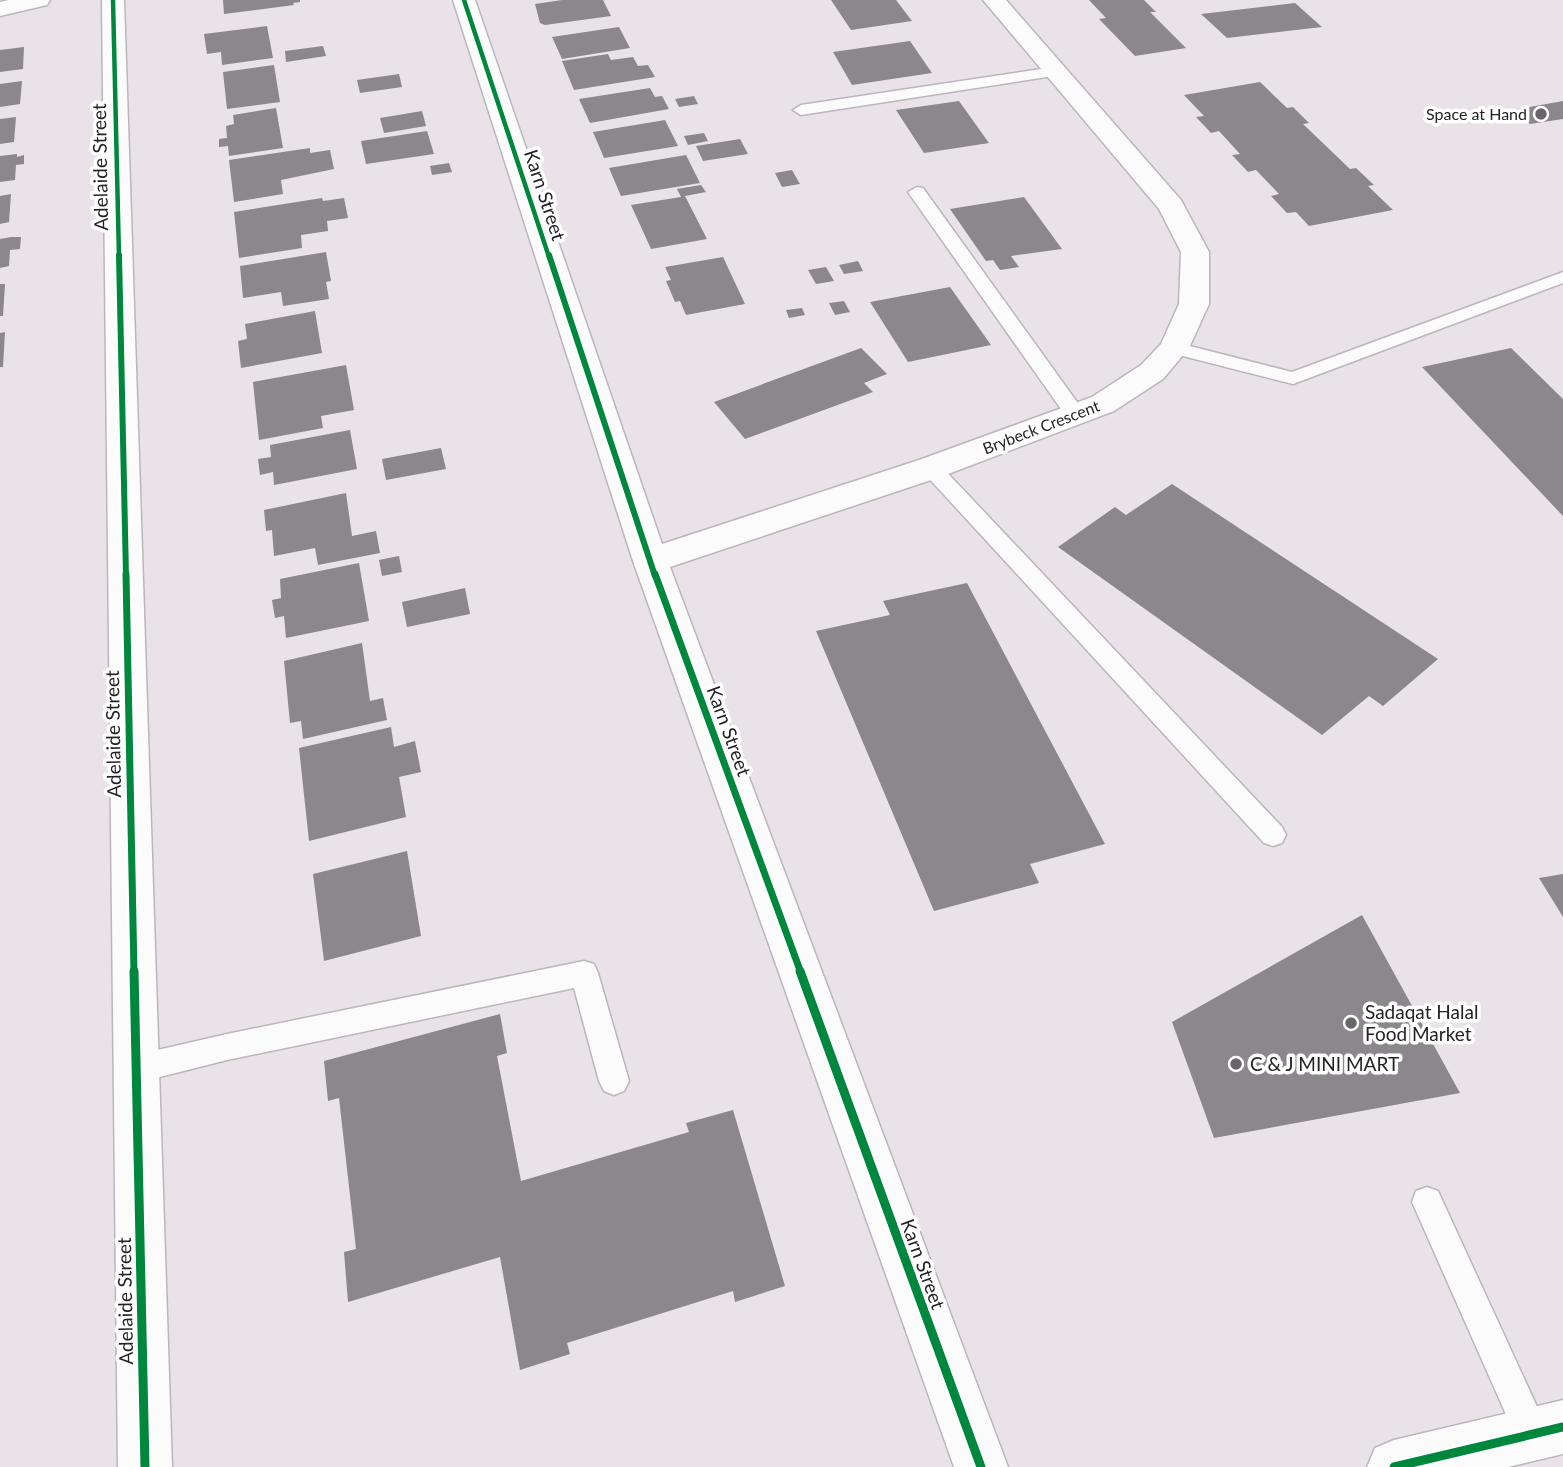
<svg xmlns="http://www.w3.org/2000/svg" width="1563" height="1467" font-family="Lato,sans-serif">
  <rect width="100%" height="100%" fill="#e9e3e9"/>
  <path fill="#8c878c" d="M 223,0 L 300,0 L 300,2 L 293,3 L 294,5 L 224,14 Z
    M 562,0 L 603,0 L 611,16 L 545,25 L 540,23 L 535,4 Z
    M 831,0 L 896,0 L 912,21 L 851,30 Z
    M 1089,0 L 1144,0 L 1156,12 L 1150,12 L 1186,48 L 1135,56 L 1099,19 L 1106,18 Z
    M 1295,3 L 1322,27 L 1227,38 L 1201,14 Z
    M 267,26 L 273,58 L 222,65 L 221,52 L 207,54 L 204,34 Z
    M 619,27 L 630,48 L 562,59 L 552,37 Z
    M 910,41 L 932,73 L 852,85 L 833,52 Z
    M 323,46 L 326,56 L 286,62 L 285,51 Z
    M 24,47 L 23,69 L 0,72 L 0,50 Z
    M 608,54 L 611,60 L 633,57 L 638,66 L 648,65 L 655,77 L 574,90 L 562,61 Z
    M 274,65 L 280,102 L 227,109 L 223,72 Z
    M 399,74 L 402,87 L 360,93 L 357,80 Z
    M 22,81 L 20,104 L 0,107 L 0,84 Z
    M 1260,82 L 1287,108 L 1293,107 L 1309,123 L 1303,124 L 1350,169 L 1356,168 L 1374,185 L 1368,186 L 1393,210 L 1309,226 L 1296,212 L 1287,213 L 1271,196 L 1279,194 L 1256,170 L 1248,172 L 1232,155 L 1240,154 L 1219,131 L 1211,133 L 1196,117 L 1204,116 L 1184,95 Z
    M 650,88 L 655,97 L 662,96 L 669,109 L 590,123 L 579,99 Z
    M 694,96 L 698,104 L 679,107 L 675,99 Z
    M 959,101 L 989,143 L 924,153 L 896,110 Z
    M 1563,101 L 1563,119 L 1530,124 L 1513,110 Z
    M 276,108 L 283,148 L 229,156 L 228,146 L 219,147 L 219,139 L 227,138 L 226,126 L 234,124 L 233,115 Z
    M 422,111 L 426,126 L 384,133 L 380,118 Z
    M 16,117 L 14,142 L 0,144 L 0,119 Z
    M 665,120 L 678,146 L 604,158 L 593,132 Z
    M 427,131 L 434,154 L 366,164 L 361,141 Z
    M 704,133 L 708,141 L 688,145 L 684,136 Z
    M 740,139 L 748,154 L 703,161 L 696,146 Z
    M 310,148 L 310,153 L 330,150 L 334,169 L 281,180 L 283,194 L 234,202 L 229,160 Z
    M 17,154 L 17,157 L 24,155 L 24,164 L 16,165 L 15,180 L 0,182 L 0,156 Z
    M 686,155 L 700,183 L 621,196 L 609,168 Z
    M 449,163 L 452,172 L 432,175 L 430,166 Z
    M 792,170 L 800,184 L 782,187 L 775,173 Z
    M 701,185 L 706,192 L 685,196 L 707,239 L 651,249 L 631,205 L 681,197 L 677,189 Z
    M 11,194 L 9,222 L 0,224 L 0,196 Z
    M 1024,197 L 1062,249 L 1011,256 L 1019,267 L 1000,270 L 993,260 L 986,261 L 950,209 Z
    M 322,198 L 323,201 L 344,198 L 348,218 L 327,221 L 328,231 L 301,235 L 302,248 L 239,258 L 234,212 Z
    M 11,237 L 21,237 L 20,249 L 10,250 L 9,266 L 0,268 L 0,239 Z
    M 326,252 L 331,281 L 326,282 L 329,299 L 283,306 L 281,292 L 243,298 L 240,266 Z
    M 723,257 L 745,304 L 686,315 L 680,301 L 675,302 L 666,281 L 671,280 L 665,267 Z
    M 858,261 L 863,271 L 844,274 L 839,265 Z
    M 826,267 L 834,281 L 816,284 L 808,270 Z
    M 0,284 L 5,284 L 3,316 L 0,316 Z
    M 950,287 L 991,345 L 908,362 L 870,302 Z
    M 844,301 L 850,312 L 835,315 L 829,303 Z
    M 802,308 L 805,315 L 789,318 L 786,310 Z
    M 315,311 L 322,353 L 241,368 L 238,341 L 247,339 L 245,324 Z
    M 5,332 L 3,367 L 0,367 L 0,333 Z
    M 861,348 L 887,374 L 864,383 L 873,392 L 745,439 L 714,402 Z
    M 1511,348 L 1563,399 L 1563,516 L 1422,367 Z
    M 346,365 L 354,410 L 321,416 L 323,428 L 259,440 L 253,382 Z
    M 350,430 L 357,469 L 274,485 L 273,472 L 260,475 L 258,459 L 271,457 L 270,445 Z
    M 441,448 L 446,469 L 386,480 L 382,459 Z
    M 1172,484 L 1438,659 L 1383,706 L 1369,696 L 1322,735 L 1058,547 L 1115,507 L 1126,515 Z
    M 346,493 L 352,536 L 376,531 L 380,553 L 318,565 L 315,548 L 274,556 L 272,530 L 266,531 L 264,510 Z
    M 399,556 L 402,572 L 382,576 L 379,560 Z
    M 359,563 L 369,621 L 286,638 L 284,616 L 275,618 L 272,600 L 281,598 L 280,579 Z
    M 967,583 L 1105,844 L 1030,864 L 1039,883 L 934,911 L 816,631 L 890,615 L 883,601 Z
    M 465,588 L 470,614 L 407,627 L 402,602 Z
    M 362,643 L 370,701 L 383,698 L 387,720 L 303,739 L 301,721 L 290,723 L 284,661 Z
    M 391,727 L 394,747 L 415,741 L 421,772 L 399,777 L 406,817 L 309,841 L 299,748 Z
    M 407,851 L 421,936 L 324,961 L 313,874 Z
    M 1563,874 L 1563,917 L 1539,878 Z
    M 1362,915 L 1460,1093 L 1214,1138 L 1172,1022 Z
    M 500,1014 L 507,1053 L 497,1056 L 521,1181 L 689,1132 L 686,1123 L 733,1110 L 785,1286 L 735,1302 L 733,1291 L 567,1343 L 570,1354 L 520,1370 L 500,1257 L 348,1302 L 344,1252 L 356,1249 L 339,1098 L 328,1101 L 324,1061 Z"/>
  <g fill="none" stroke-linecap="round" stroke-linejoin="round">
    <defs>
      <path id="lane" d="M 1055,67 L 1063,72 L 1060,75 L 801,115 L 793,110 L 801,105 Z
        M 917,187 L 923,188 L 1082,409 L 1085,414 L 1082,419 L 1068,419 L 908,192 Z
        M 1563,272 L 1563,283 L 1293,384 L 1167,352 L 1164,348 L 1174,342 L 1292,372 Z
        M 931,461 L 938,463 L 1282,827 L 1286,835 L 1282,843 L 1273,846 L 1264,843 L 924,473 L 921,468 L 924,463 Z
        M 584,961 L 594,964 L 598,973 L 629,1081 L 624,1091 L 614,1095 L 604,1091 L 599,1081 L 574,988 L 227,1060 L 136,1083 L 126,1079 L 121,1069 L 126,1059 L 136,1055 L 227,1034 Z
        M 1427,1187 L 1438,1191 L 1544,1422 L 1549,1434 L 1544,1446 L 1532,1451 L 1520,1446 L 1412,1202 L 1416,1191 Z"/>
      <path id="street" d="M 9,0 L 50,0 L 47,5 L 0,16 L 0,2 Z
        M 102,0 L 124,0 L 172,1467 L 118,1467 Z
        M 453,0 L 475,0 L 662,544 L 919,460 L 1092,397 L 1141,365 L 1161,344 L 1179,304 L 1181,252 L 1159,209 L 983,0 L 1006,0 L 1181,200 L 1209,252 L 1209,304 L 1189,348 L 1163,379 L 1114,411 L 943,476 L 670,567 L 1008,1467 L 954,1467 L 633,561 Z"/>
      <path id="secondary" d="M 1563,1400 L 1563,1454 L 1508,1467 L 1367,1467 L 1375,1448 L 1394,1440 Z"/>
    </defs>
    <use href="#lane" stroke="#bbb6bb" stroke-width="3"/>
    <use href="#street" stroke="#bbb6bb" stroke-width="3"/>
    <use href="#secondary" stroke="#bbb6bb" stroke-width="3"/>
    <use href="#lane" fill="#fcfbfc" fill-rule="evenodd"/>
    <use href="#street" fill="#fcfbfc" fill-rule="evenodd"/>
    <use href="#secondary" fill="#fcfbfc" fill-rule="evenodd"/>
    <defs>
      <path id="cycleway-far3" d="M 113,0 L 119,257
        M 464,0 L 549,257"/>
      <path id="cycleway-far2" d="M 119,255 L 126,576
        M 549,255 L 655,576"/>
      <path id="cycleway-far1" d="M 126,574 L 134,973
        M 655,574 L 801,973"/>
      <path id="cycleway" d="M 134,971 L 145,1467
        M 800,971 L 981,1467
        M 1394,1467 L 1563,1427"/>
    </defs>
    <use href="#cycleway-far3" stroke="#fff" stroke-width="7"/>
    <use href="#cycleway-far2" stroke="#fff" stroke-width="10"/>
    <use href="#cycleway-far1" stroke="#fff" stroke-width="11"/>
    <use href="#cycleway" stroke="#fff" stroke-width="13"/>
    <use href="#cycleway-far3" stroke="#00873e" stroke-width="4.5"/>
    <use href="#cycleway-far2" stroke="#00873e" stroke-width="6"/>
    <use href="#cycleway-far1" stroke="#00873e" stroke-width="7"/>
    <use href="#cycleway" stroke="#00873e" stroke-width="9"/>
  </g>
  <g fill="#6a656a" stroke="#fff" stroke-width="2.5">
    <circle cx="1541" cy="114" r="7"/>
    <circle cx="1351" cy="1023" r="7"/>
    <circle cx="1236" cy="1064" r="7"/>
  </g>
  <g text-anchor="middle" stroke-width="7" stroke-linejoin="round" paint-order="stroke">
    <g font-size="16" fill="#252125" stroke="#fff" text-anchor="end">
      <text x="1527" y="120">Space at Hand</text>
    </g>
    <g font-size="16" fill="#252125" stroke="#fff">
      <text transform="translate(1041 427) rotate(-21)" y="6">Brybeck Crescent</text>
    </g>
    <g font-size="19" fill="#252125" stroke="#fff">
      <text transform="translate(100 167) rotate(-91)" y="7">Adelaide Street</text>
      <text transform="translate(545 195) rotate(72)" y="7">Karn Street</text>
      <text transform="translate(729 731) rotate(70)" y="7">Karn Street</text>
      <text transform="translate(113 734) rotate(-91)" y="7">Adelaide Street</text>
      <text transform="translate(923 1264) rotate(70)" y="7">Karn Street</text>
      <text transform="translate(125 1301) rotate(-91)" y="7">Adelaide Street</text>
    </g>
    <g font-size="19" fill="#252125" stroke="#fff" text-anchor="start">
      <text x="1365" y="1019">Sadaqat Halal<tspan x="1365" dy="22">Food Market</tspan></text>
      <text x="1250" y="1071">C &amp; J MINI MART</text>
    </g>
  </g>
</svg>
